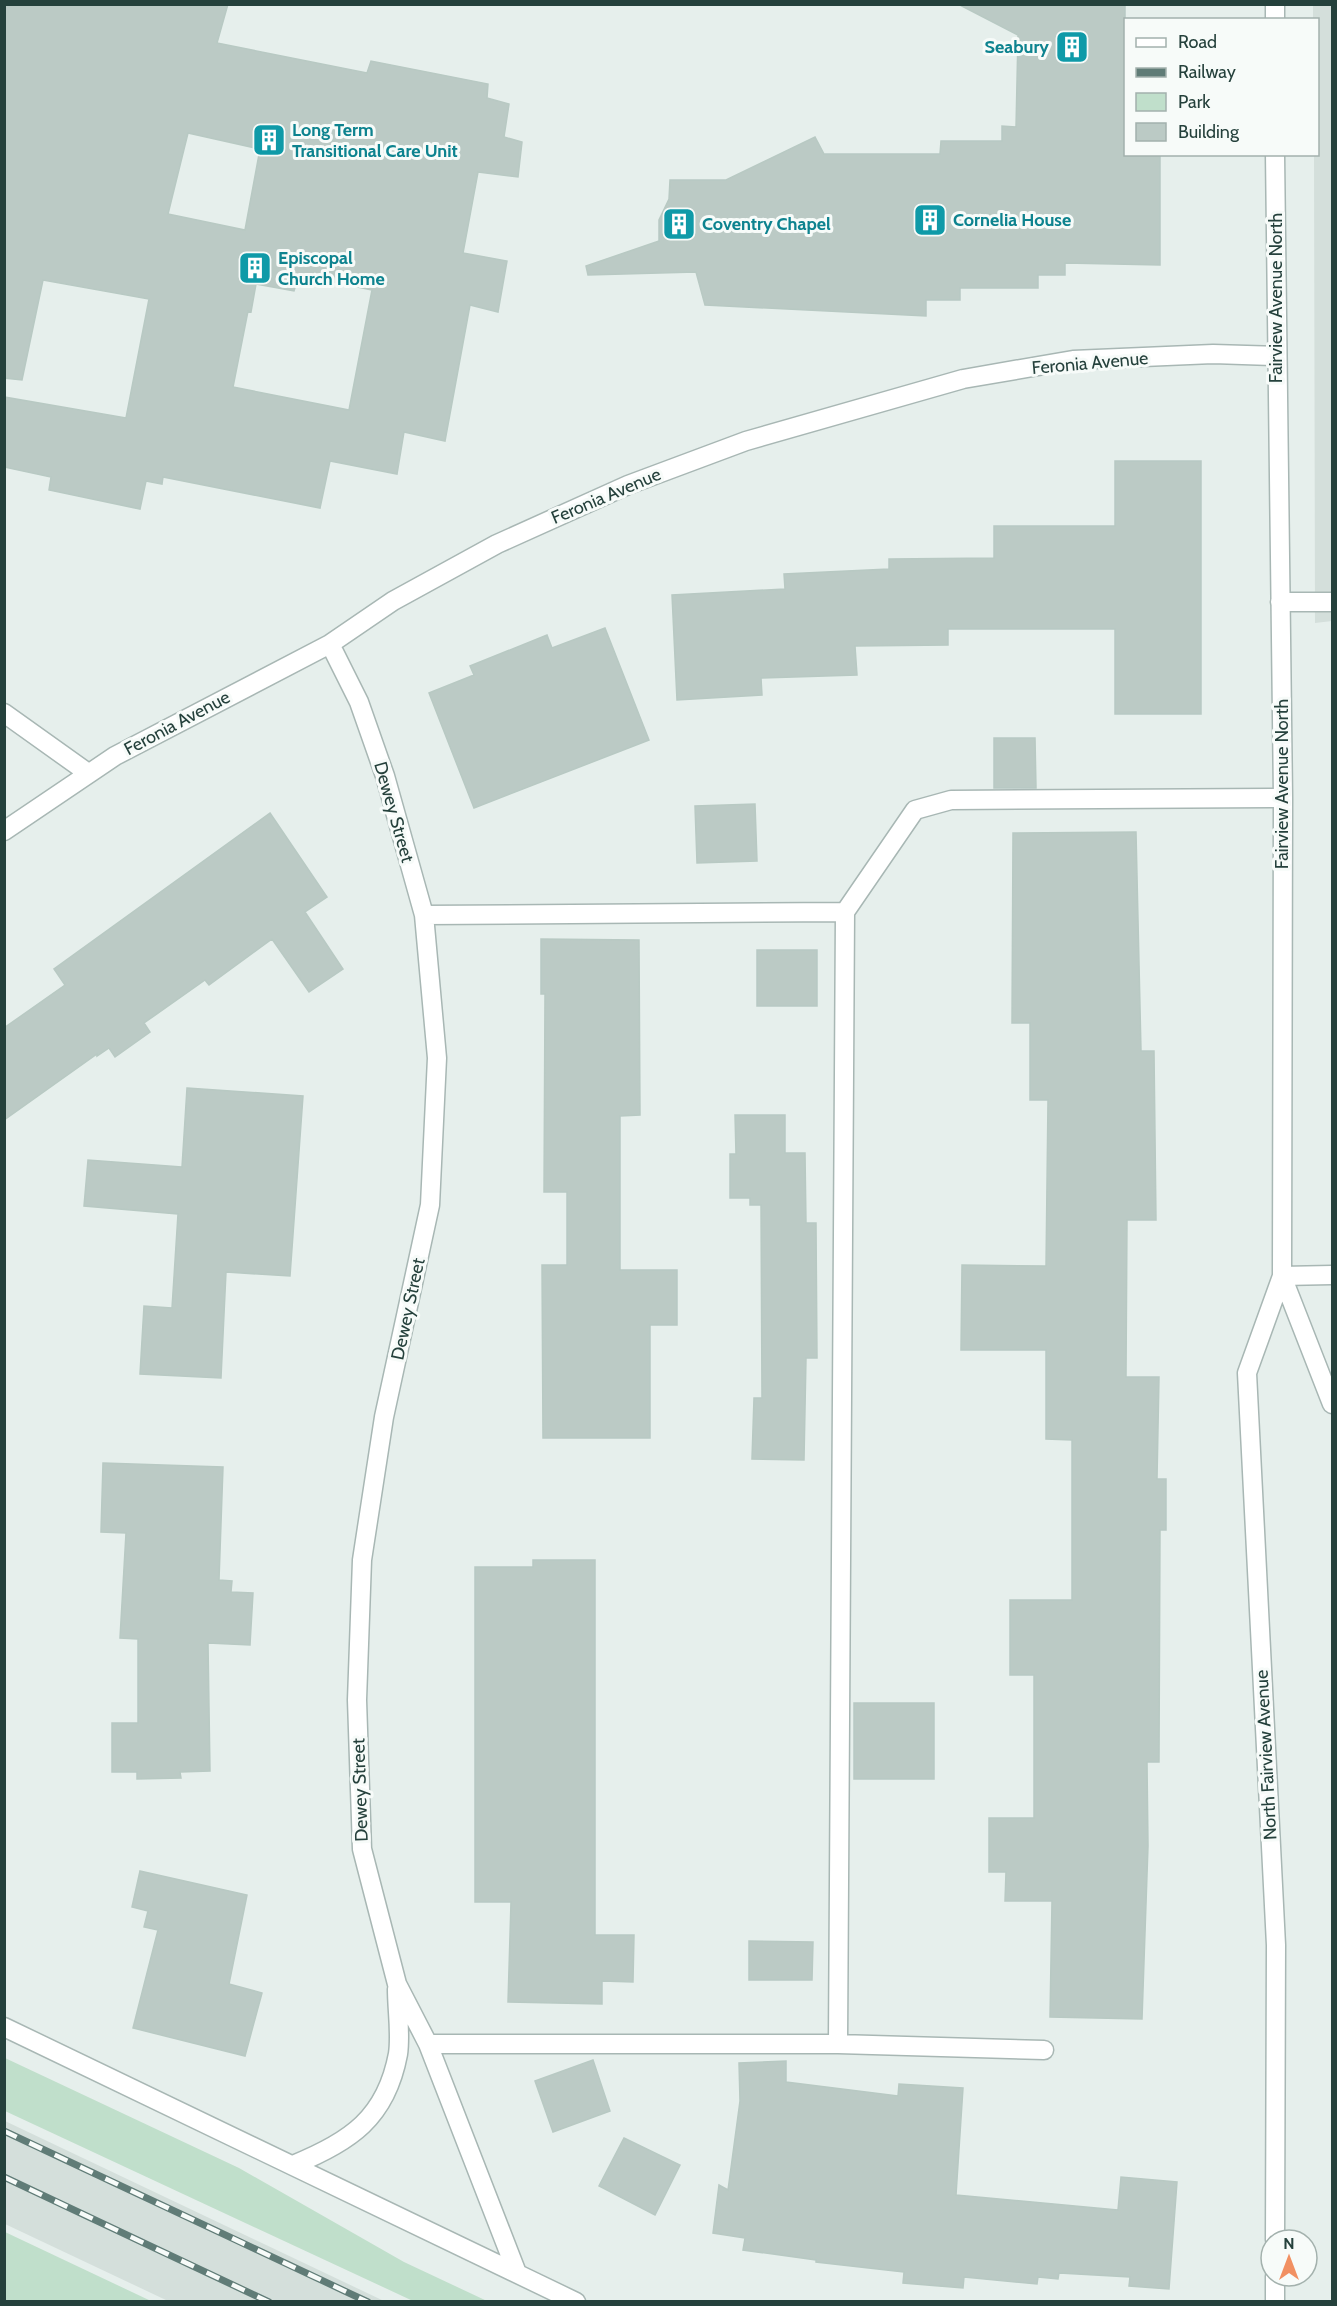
<svg xmlns="http://www.w3.org/2000/svg" width="1337" height="2306" font-family="Cabin,sans-serif">
  <rect width="100%" height="100%" fill="#e6efec"/>
  <path fill="#d4dfdb" d="M 1313,5 L 1332,5 L 1332,621 L 1315,623 L 1314,155 L 1318,154 L 1318,20 L 1313,19 Z
    M 4,2121 L 5,2121 L 384,2301 L 168,2301 L 5,2224 Z"/>
  <path fill="#c0dfcb" d="M 5,2058 L 239,2168 L 404,2262 L 487,2301 L 413,2301 L 5,2111 Z
    M 4,2232 L 5,2232 L 151,2301 L 5,2301 Z"/>
  <path fill="#bbcac5" stroke="#b8c9c3" stroke-width="1.5" fill-rule="evenodd" d="M 4,4 L 228,4 L 217,43 L 367,73 L 371,61 L 488,84 L 487,98 L 509,104 L 504,137 L 522,142 L 518,177 L 478,172 L 463,253 L 507,261 L 498,312 L 470,305 L 445,441 L 404,432 L 397,474 L 330,461 L 320,508 L 163,477 L 162,484 L 146,481 L 140,509 L 49,490 L 51,477 L 4,467 L 4,397 L 126,418 L 149,299 L 43,280 L 22,380 L 4,378 ZM 188,133 L 260,149 L 245,230 L 168,214 ZM 299,275 L 372,290 L 349,410 L 233,387 L 248,311 L 251,312 L 256,284 L 294,291 Z
    M 958,4 L 1125,4 L 1125,154 L 1160,154 L 1160,265 L 1065,263 L 1065,275 L 1038,275 L 1038,288 L 960,288 L 960,300 L 926,300 L 926,316 L 705,305 L 696,272 L 588,275 L 586,266 L 659,241 L 659,220 L 669,199 L 670,180 L 726,180 L 815,137 L 824,154 L 940,154 L 941,141 L 1002,141 L 1002,126 L 1016,127 L 1018,35 Z
    M 1115,461 L 1201,461 L 1201,714 L 1115,714 L 1115,629 L 948,629 L 948,645 L 855,646 L 857,675 L 761,678 L 762,695 L 677,700 L 672,595 L 785,589 L 784,574 L 889,569 L 889,559 L 994,558 L 994,526 L 1115,526 Z
    M 605,628 L 649,740 L 474,808 L 429,693 L 474,675 L 470,666 L 547,635 L 552,648 Z
    M 994,738 L 1035,738 L 1036,788 L 994,788 Z
    M 755,804 L 757,861 L 697,863 L 695,806 Z
    M 270,813 L 327,897 L 305,912 L 343,969 L 309,992 L 272,939 L 209,985 L 205,980 L 144,1023 L 150,1032 L 115,1057 L 109,1048 L 97,1056 L 97,1054 L 4,1120 L 4,1028 L 65,985 L 54,969 Z
    M 1136,832 L 1141,1051 L 1154,1051 L 1156,1220 L 1127,1220 L 1126,1377 L 1159,1377 L 1157,1479 L 1166,1479 L 1166,1530 L 1160,1530 L 1159,1762 L 1147,1762 L 1148,1846 L 1142,2019 L 1050,2017 L 1052,1901 L 1005,1901 L 1006,1872 L 989,1872 L 989,1818 L 1034,1818 L 1034,1675 L 1010,1675 L 1010,1600 L 1072,1600 L 1072,1440 L 1046,1439 L 1046,1350 L 961,1350 L 962,1265 L 1046,1266 L 1048,1100 L 1030,1100 L 1030,1023 L 1012,1023 L 1013,833 Z
    M 541,939 L 639,940 L 640,1115 L 620,1116 L 620,1270 L 677,1270 L 677,1325 L 650,1325 L 650,1438 L 543,1438 L 542,1265 L 567,1265 L 567,1192 L 544,1192 L 545,994 L 541,994 Z
    M 757,950 L 817,950 L 817,1006 L 757,1006 Z
    M 187,1088 L 303,1096 L 290,1276 L 226,1272 L 221,1378 L 140,1374 L 144,1306 L 172,1308 L 178,1214 L 84,1206 L 88,1160 L 182,1167 Z
    M 735,1115 L 785,1115 L 785,1153 L 805,1153 L 806,1223 L 816,1223 L 817,1358 L 806,1358 L 804,1460 L 752,1459 L 754,1398 L 762,1398 L 761,1205 L 750,1205 L 750,1198 L 730,1198 L 730,1154 L 736,1154 Z
    M 103,1463 L 223,1467 L 219,1580 L 232,1581 L 231,1592 L 253,1593 L 250,1645 L 208,1643 L 210,1771 L 180,1772 L 181,1778 L 137,1779 L 137,1772 L 112,1772 L 112,1723 L 138,1723 L 138,1639 L 120,1638 L 126,1533 L 101,1532 Z
    M 533,1560 L 595,1560 L 595,1935 L 634,1935 L 633,1982 L 602,1981 L 602,2004 L 508,2002 L 511,1902 L 475,1902 L 475,1567 L 533,1567 Z
    M 854,1703 L 934,1703 L 934,1779 L 854,1779 Z
    M 140,1871 L 247,1895 L 229,1984 L 262,1993 L 245,2056 L 133,2028 L 158,1930 L 144,1927 L 148,1911 L 132,1907 Z
    M 749,1941 L 813,1942 L 812,1980 L 749,1980 Z
    M 593,2060 L 610,2111 L 553,2132 L 535,2081 Z
    M 786,2061 L 786,2082 L 898,2096 L 899,2084 L 963,2088 L 956,2195 L 1118,2210 L 1121,2177 L 1177,2182 L 1169,2289 L 1129,2286 L 1130,2277 L 1059,2273 L 1058,2279 L 1038,2277 L 1037,2284 L 964,2277 L 963,2288 L 903,2283 L 904,2272 L 816,2262 L 816,2260 L 743,2250 L 745,2238 L 713,2233 L 719,2185 L 728,2190 L 740,2101 L 739,2063 Z
    M 624,2138 L 680,2165 L 655,2215 L 599,2186 Z"/>
  <g fill="none" stroke-linecap="round" stroke-linejoin="round">
    <defs>
      <path id="minor" d="M 1275,4 L 1275,20
        M 1275,154 L 1283,798 L 1282,1276 L 1332,1404
        M 1280,602 L 1332,602
        M 330,644 L 359,702 L 385,776 L 424,915 L 437,1058 L 430,1205 L 384,1417 L 362,1560 L 357,1700 L 362,1849 L 397,1984 L 428,2044 L 517,2273
        M 4,713 L 88,773
        M 4,831 L 115,756 L 330,644 L 393,601 L 497,544 L 628,485 L 746,441 L 963,379 L 1073,360 L 1213,354 L 1276,356
        M 845,912 L 915,810 L 951,800 L 1283,798
        M 424,915 L 845,912 L 838,2044
        M 4,2027 L 576,2302
        M 428,2044 L 838,2044 L 1044,2050
        M 293,2165 C 350,2142 386,2118 398,2054 C 401,2034 397,2010 397,1989
        M 1275,2240 L 1276,1945 L 1247,1373 L 1282,1276 L 1332,1275
        M 1275,2302 L 1275,2276"/>
    </defs>
    <use href="#minor" stroke="#a8b7b4" stroke-width="21"/>
    <use href="#minor" stroke="#fff" stroke-width="18"/>
    <defs>
      <path id="rail" d="M 4,2131 L 368,2302
        M 4,2177 L 269,2302"/>
    </defs>
    <use href="#rail" stroke="#607c77" stroke-width="7"/>
    <use href="#rail" stroke="#f7fbf9" stroke-width="4.5" stroke-dasharray="14" stroke-linecap="butt"/>
  </g>
  <defs>
    <symbol id="building-square" viewBox="-11 -11 22 22"><rect x="-9" y="-9" width="18" height="18" rx="4" fill="#0f9aa8" stroke="#f7fbf9"/><path d="M-4-6H4V6H1V3H-1V6H-4ZM-2.5-4.3h1.7v1.8h-1.7ZM.8-4.3h1.7v1.8H.8ZM-2.5-1h1.7V.8h-1.7ZM.8-1h1.7V.8H.8Z" fill="#fff"/></symbol>
  </defs>
  <g fill-rule="evenodd">
    <use href="#building-square" x="1053" y="28" width="38" height="38"/>
    <use href="#building-square" x="250" y="121" width="38" height="38"/>
    <use href="#building-square" x="911" y="201" width="38" height="38"/>
    <use href="#building-square" x="660" y="205" width="38" height="38"/>
    <use href="#building-square" x="236" y="249" width="38" height="38"/>
  </g>
  <g text-anchor="middle" stroke-width="6" stroke-linejoin="round" paint-order="stroke">
    <g font-size="18" font-weight="bold" fill="#0d838f" stroke="#f7fbf9" text-anchor="start">
      <text x="1049" y="53" text-anchor="end">Seabury</text>
      <text x="292" y="136">Long Term<tspan x="292" dy="21">Transitional Care Unit</tspan></text>
      <text x="953" y="226">Cornelia House</text>
      <text x="702" y="230">Coventry Chapel</text>
      <text x="278" y="264">Episcopal<tspan x="278" dy="21">Church Home</tspan></text>
    </g>
    <g font-size="18" fill="#25413c" stroke="#f7fbf9">
      <text transform="translate(1276 298) rotate(-90)" y="6">Fairview Avenue North</text>
      <text transform="translate(1090 363) rotate(-5)" y="6">Feronia Avenue</text>
      <text transform="translate(606 496) rotate(-23)" y="6">Feronia Avenue</text>
      <text transform="translate(177 723) rotate(-28)" y="6">Feronia Avenue</text>
      <text transform="translate(1282 784) rotate(-90)" y="6">Fairview Avenue North</text>
      <text transform="translate(394 812) rotate(74)" y="6">Dewey Street</text>
      <text transform="translate(408 1309) rotate(-78)" y="6">Dewey Street</text>
      <text transform="translate(1266 1755) rotate(-93)" y="6">North Fairview Avenue</text>
      <text transform="translate(360 1790) rotate(-92)" y="6">Dewey Street</text>
    </g>
  </g>
  <rect width="1337" height="2306" fill="none" stroke="#25413c" stroke-width="12"/>
  <rect x="1124" y="18" width="195" height="138" fill="#f7fbf9" stroke="#a3b1ad" stroke-width="1.5"/>
  <rect x="1136" y="38" width="30" height="9" fill="#ffffff" stroke="#a3b1ad" stroke-width="1.5"/>
  <text x="1178" y="48" font-size="18" fill="#25413c">Road</text>
  <rect x="1136" y="68" width="30" height="9" fill="#607c77" stroke="#a3b1ad" stroke-width="1.5"/>
  <text x="1178" y="78" font-size="18" fill="#25413c">Railway</text>
  <rect x="1136" y="93" width="30" height="18" fill="#c0dfcb" stroke="#a3b1ad" stroke-width="1.5"/>
  <text x="1178" y="108" font-size="18" fill="#25413c">Park</text>
  <rect x="1136" y="123" width="30" height="18" fill="#bbcac5" stroke="#a3b1ad" stroke-width="1.5"/>
  <text x="1178" y="138" font-size="18" fill="#25413c">Building</text>
  <g transform="translate(1289 2258)"><circle r="28" fill="#f7fbf9" stroke="#a3b1ad" stroke-width="1.5"/>
  <path d="M0-4.5L10 22L0 15L-10 22Z" fill="#f19062"/>
  <text y="-9" font-size="16" font-weight="bold" text-anchor="middle" fill="#25413c">N</text>
  </g>
</svg>
